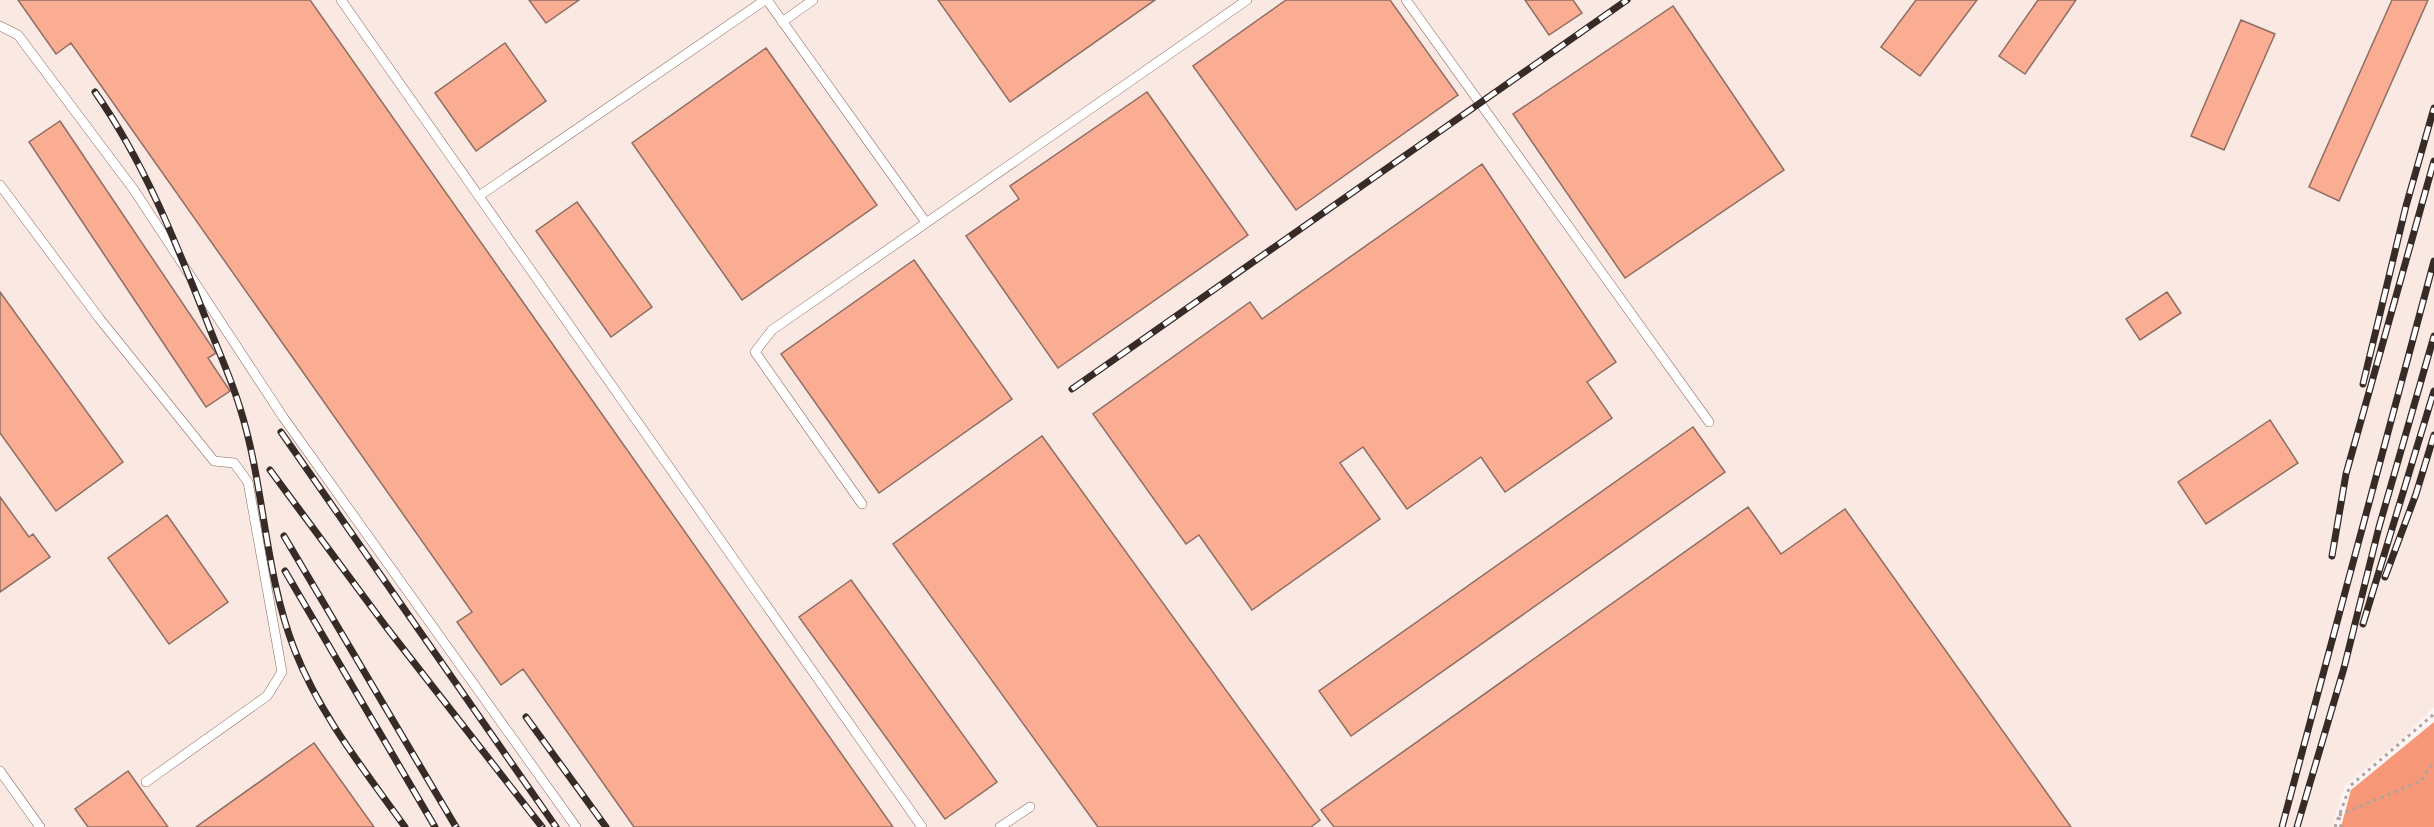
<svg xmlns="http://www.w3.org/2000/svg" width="2434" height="827" font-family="'PT Sans Narrow',sans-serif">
  <rect width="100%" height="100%" fill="#fcf4f2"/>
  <path fill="#fae8e2" d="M 0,0 L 2434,0 L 2434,707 L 2402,739 L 2345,785 L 2332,827 L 0,827 Z"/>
  <path fill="#f69777" d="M 2434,722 L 2434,827 L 2341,827 L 2351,790 Z"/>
  <path fill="#fbad93" stroke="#8e6e63" stroke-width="1.5" d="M 18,0 L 310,0 L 893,827 L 634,827 L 523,669 L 501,685 L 457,622 L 472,612 L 71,43 L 56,54 Z
    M 529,0 L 579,0 L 546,23 Z
    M 938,0 L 1155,0 L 1010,102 Z
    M 1286,0 L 1390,0 L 1458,95 L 1296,210 L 1193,66 Z
    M 1525,0 L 1573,0 L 1582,13 L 1549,35 Z
    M 1916,0 L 1977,0 L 1920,76 L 1881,47 Z
    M 2038,0 L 2076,0 L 2025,74 L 1999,56 Z
    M 2392,0 L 2428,0 L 2339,201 L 2309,187 Z
    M 1673,6 L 1784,170 L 1625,278 L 1513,114 Z
    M 2241,20 L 2275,34 L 2224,150 L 2191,136 Z
    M 505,43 L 546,101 L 476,151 L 435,93 Z
    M 766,48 L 877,205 L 742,300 L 632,143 Z
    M 1147,92 L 1248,235 L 1058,368 L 966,236 L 1019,199 L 1010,186 Z
    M 60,121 L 216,353 L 208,358 L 230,391 L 206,407 L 29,142 Z
    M 1482,164 L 1616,362 L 1587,382 L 1612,418 L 1505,492 L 1481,457 L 1407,509 L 1363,447 L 1340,463 L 1380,519 L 1252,610 L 1199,535 L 1186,544 L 1093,414 L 1250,302 L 1262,319 Z
    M 577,202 L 652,307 L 611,337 L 536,231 Z
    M 914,260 L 1012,399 L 879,493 L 781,354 Z
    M 0,292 L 123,462 L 56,511 L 0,433 Z
    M 2167,292 L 2181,313 L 2140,340 L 2126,319 Z
    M 2270,420 L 2298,463 L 2206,524 L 2178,482 Z
    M 1693,427 L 1725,472 L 1351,736 L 1319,691 Z
    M 1042,436 L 1320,820 L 1311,827 L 1098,827 L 893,544 Z
    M 0,497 L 29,537 L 33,534 L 50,557 L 0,592 Z
    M 1748,507 L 1781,554 L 1845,509 L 2071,827 L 1334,827 L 1321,810 Z
    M 167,515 L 228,602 L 169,644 L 108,558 Z
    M 851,580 L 997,782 L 945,819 L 799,617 Z
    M 314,743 L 374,827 L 196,827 Z
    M 128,771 L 168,827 L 88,827 L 75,809 Z"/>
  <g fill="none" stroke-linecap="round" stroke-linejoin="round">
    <defs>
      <path id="service" d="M 341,0 L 922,827
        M 767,0 L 925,221
        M 1406,0 L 1709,422
        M 782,22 L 813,0
        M 0,26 L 18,35 L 134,190 L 283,417 L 576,827
        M 0,185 L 99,318 L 214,461 L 234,463 L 248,482 L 282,672 L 267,696 L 146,782
        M 479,196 L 765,0
        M 862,504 L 755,352 L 772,330 L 1247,0
        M 0,771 L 40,827
        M 1000,827 L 1030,807"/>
    </defs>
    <use href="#service" stroke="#8c6c61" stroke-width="10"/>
    <path stroke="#ada3a0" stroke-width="3" stroke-dasharray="3 4.5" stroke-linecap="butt" d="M 2339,815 L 2421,781 L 2434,761
      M 2339,817 L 2341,827
      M 2335,827 L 2350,786 L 2434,714"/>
    <use href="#service" stroke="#fff" stroke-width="9"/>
    <defs>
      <path id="rail" d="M 95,92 C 144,162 175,240 206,319 C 217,348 231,378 240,408 C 265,487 264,572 295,651 C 320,715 365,771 405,827
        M 2363,384 L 2406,206 L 2434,108
        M 1072,389 L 1627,0
        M 281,432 L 556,827
        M 270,470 L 387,628 L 542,827
        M 284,536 L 456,827
        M 2332,556 L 2346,474 L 2434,161
        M 285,571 L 435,827
        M 2385,577 L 2416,494 L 2434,435
        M 2363,624 L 2434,391
        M 526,717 L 606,827
        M 2282,827 L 2434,261
        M 2297,827 L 2344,668 L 2379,527 L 2434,336"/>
    </defs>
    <use href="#rail" stroke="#372b28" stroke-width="7"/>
    <use href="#rail" stroke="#fff" stroke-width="4.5" stroke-dasharray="14" stroke-linecap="butt"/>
  </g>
</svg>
